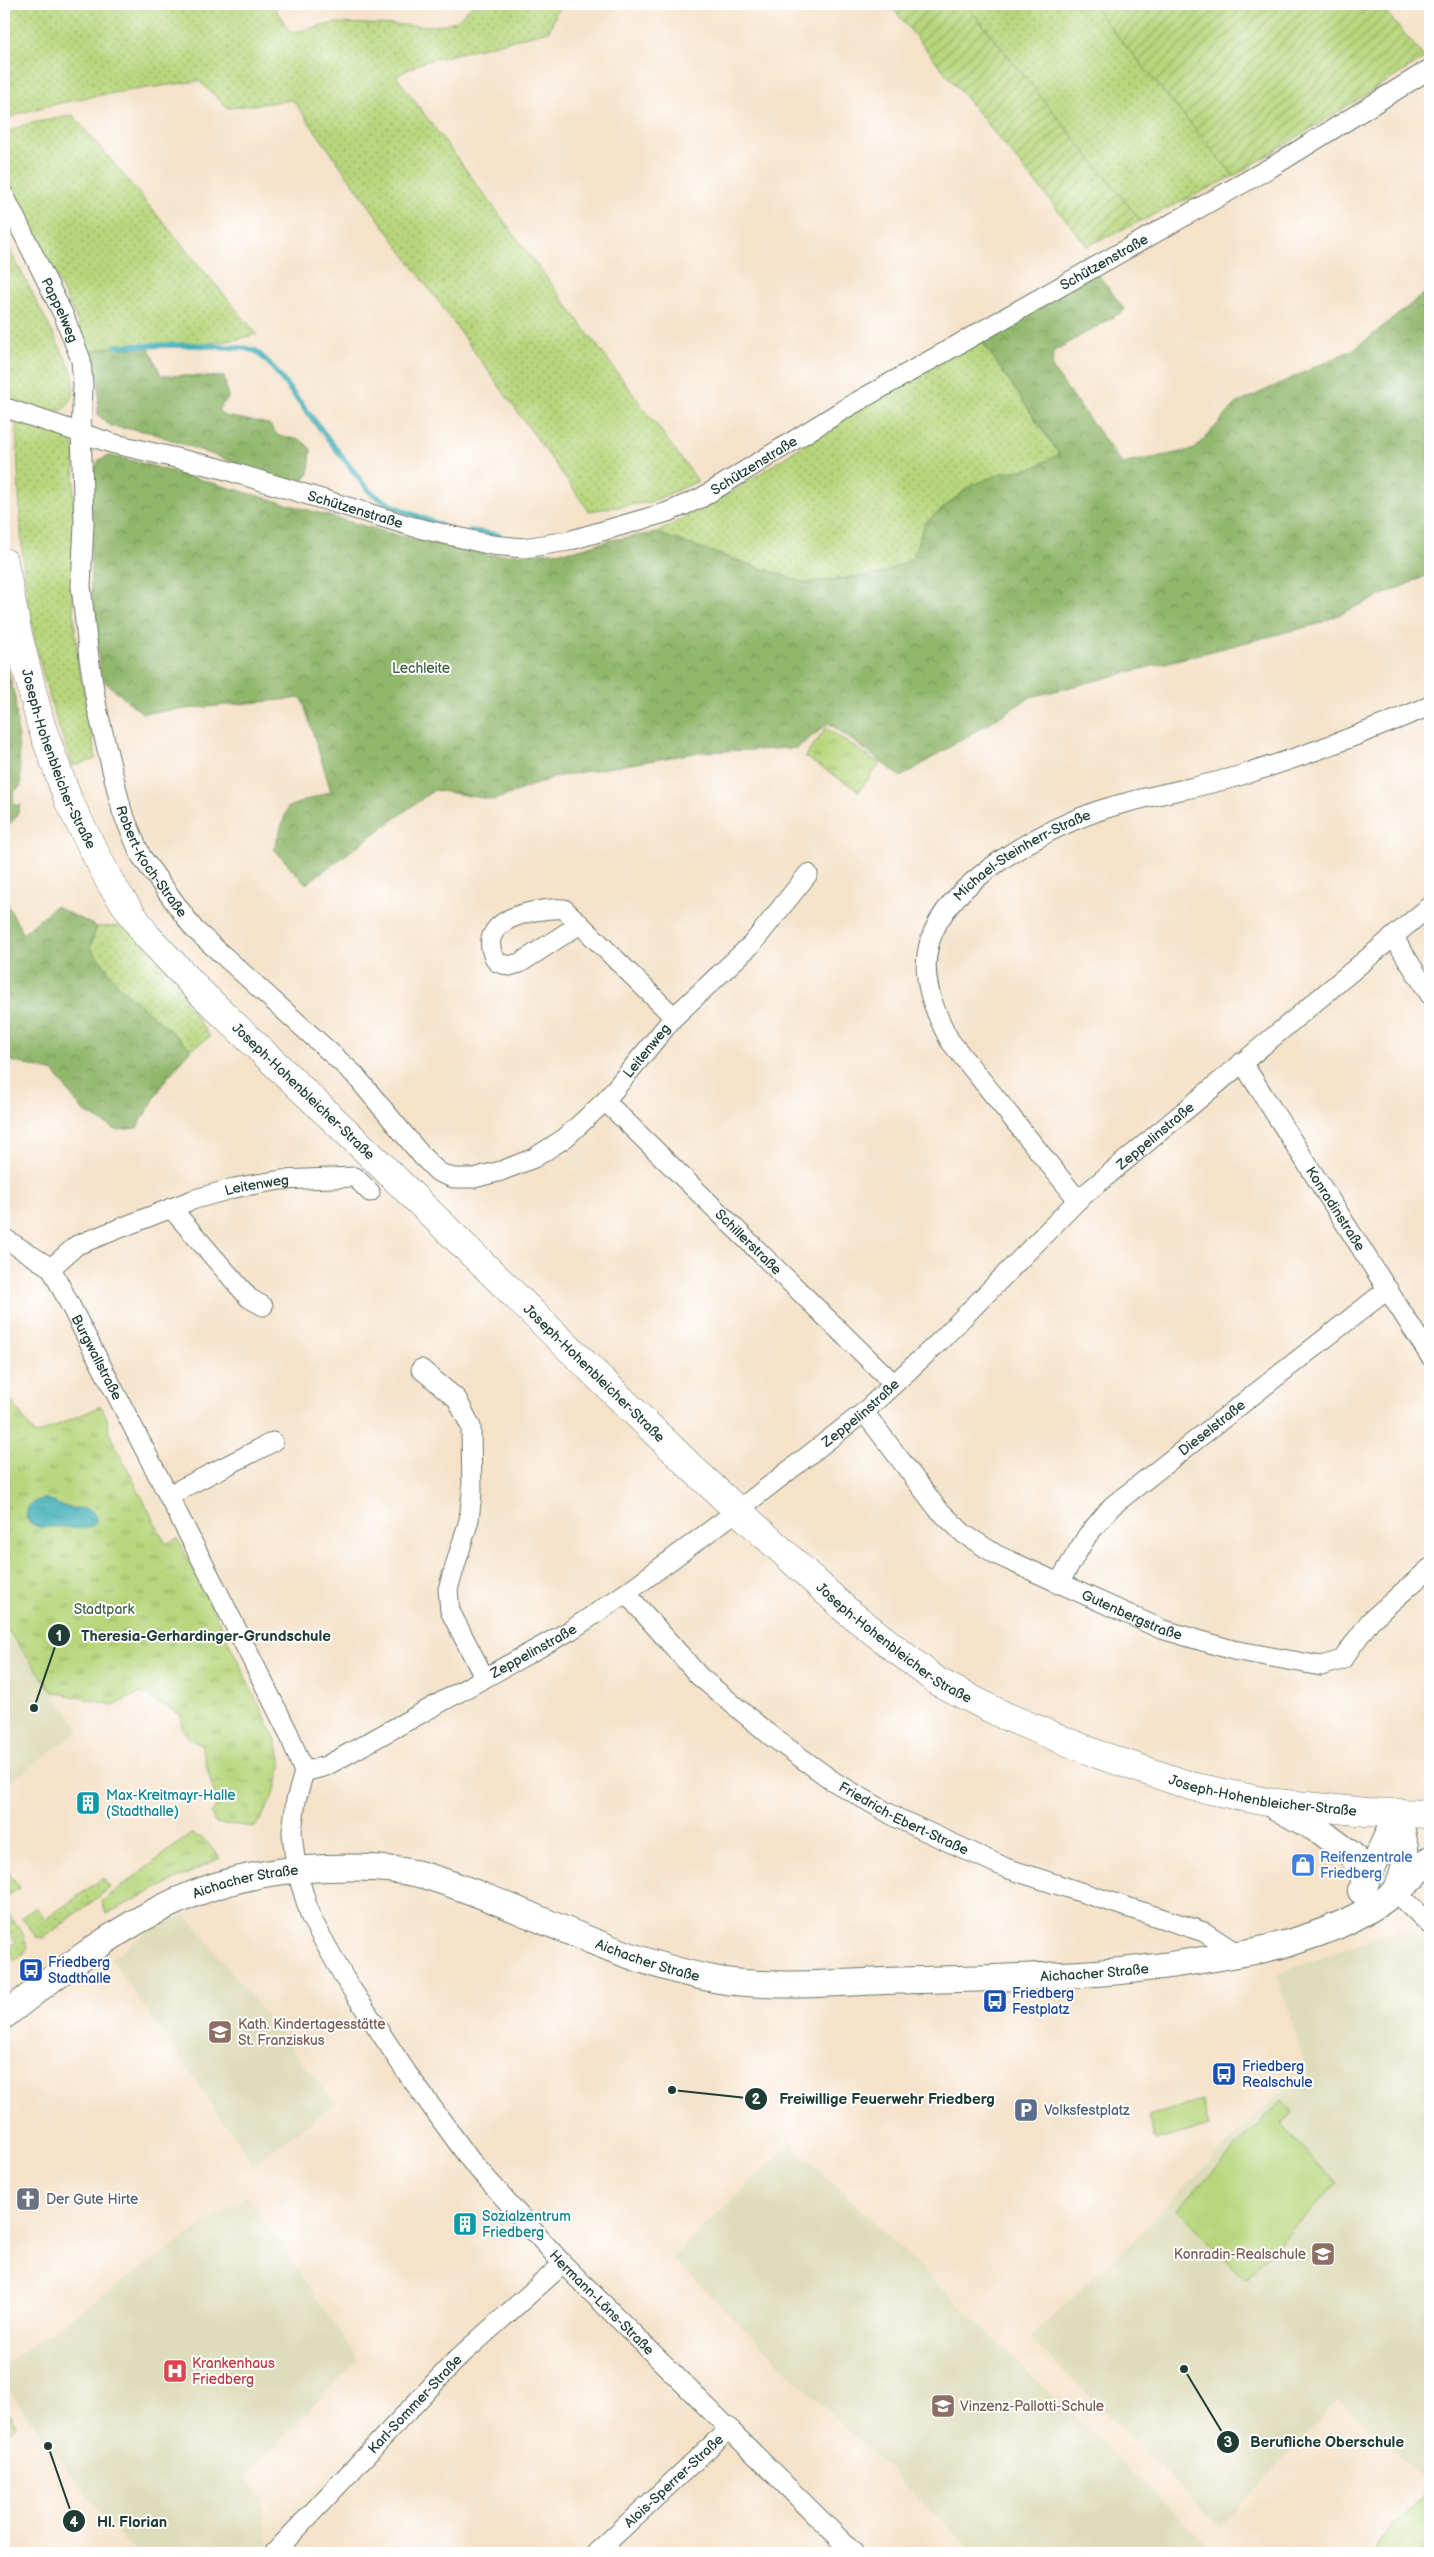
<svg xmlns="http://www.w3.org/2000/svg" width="1434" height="2557" font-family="'Balsamiq Sans',sans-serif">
  <defs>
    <pattern id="grass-dots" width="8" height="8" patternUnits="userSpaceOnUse" patternTransform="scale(1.25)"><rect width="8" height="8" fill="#b7d67c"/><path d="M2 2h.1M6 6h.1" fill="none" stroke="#94af66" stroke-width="1.8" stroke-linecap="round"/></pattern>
    <pattern id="forest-crowns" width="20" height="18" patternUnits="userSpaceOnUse" patternTransform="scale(1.25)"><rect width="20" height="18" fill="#91b76c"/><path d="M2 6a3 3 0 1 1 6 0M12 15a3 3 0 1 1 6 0" fill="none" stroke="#76965a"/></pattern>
    <pattern id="park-tufts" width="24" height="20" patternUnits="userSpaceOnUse" patternTransform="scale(1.25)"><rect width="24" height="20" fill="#b7d67c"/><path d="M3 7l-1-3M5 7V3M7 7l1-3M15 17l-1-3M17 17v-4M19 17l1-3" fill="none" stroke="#94af66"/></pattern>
    <pattern id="garden-furrows" width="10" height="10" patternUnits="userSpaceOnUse" patternTransform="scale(1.25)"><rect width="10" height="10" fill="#b7d67c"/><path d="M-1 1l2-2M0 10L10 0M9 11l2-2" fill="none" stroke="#94af66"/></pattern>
    <pattern id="water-ripples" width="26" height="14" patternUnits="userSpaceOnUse" patternTransform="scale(1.25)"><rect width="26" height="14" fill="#3bacb5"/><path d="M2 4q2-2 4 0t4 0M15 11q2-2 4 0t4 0" fill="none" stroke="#318d94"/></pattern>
  </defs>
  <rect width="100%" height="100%" fill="#fff"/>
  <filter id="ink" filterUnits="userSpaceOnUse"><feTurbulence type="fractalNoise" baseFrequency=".02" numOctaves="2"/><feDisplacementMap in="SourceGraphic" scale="10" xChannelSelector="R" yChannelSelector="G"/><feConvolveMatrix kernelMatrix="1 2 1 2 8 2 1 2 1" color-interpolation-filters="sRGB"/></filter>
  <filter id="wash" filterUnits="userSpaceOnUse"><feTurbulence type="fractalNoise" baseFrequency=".0096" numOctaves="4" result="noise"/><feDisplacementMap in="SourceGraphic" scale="20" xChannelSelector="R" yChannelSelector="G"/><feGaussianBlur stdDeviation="1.12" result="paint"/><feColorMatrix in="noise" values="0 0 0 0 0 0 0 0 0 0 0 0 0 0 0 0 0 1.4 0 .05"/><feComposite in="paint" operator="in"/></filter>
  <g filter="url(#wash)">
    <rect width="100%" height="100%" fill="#f5e2c9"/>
    <path fill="#deddbb" d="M 4,1625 L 80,1730 L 4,1786 Z
      M 186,1914 L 335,2104 L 253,2164 L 111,1959 L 149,1931 Z
      M 1401,1931 L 1413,1932 L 1430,1948 L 1430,2485 L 1339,2399 L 1220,2527 L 1030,2338 L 1128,2245 L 1277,2094 L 1311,2084 L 1277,1974 L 1391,1932 Z
      M 791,2143 L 1216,2553 L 974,2553 L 672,2258 Z
      M 247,2195 L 358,2359 L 245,2477 L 262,2497 L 269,2545 L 263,2553 L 136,2553 L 100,2513 L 4,2384 L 4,2364 Z"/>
    <path fill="url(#grass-dots)" stroke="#6b8a58" d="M 4,4 L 272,4 L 291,33 L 335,23 L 436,26 L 456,21 L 473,4 L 557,4 L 559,7 L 549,31 L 423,62 L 396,76 L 698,481 L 651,502 L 589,511 L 293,100 L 228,108 L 199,81 C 135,90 66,97 4,119 Z
      M 966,4 L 1091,4 L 1234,176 L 1141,221 Z
      M 73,115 L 257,334 C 203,351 145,341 90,351 L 74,313 L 4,173 L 4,134 L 23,125 Z
      M 4,238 L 72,371 C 75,388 76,400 61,411 L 7,403 L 4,365 Z
      M 979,337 L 1059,454 L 1033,468 L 1003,473 L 925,523 L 912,559 L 881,574 L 805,583 L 656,533 L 733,491 L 850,415 Z
      M 16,421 L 70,439 L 75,447 L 72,592 L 78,662 L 96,759 L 73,766 C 46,696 27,622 22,547 C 19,505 18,463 16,421 Z
      M 127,926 L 184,990 L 184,1000 L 210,1037 L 191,1049 L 122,989 L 90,947 L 97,927 Z
      M 4,1867 L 20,1887 L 4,1899 Z
      M 103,1878 L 110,1888 L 44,1938 L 36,1937 L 22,1917 L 36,1907 L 46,1919 Z
      M 4,1908 L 23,1934 L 28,1949 L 20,1957 L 14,1960 L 4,1952 L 16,1942 L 4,1926 Z
      M 4,2407 L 17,2424 L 4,2439 L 4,2427 L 9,2422 L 4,2416 Z"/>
    <path fill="url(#forest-crowns)" stroke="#587a50" d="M 1096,272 L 1125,310 L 1053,352 L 1052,368 L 1122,464 L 1195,449 L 1236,404 L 1356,348 L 1430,289 L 1430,574 L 1318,624 L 1031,697 L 901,777 L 829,723 L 797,748 L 701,752 L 554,777 L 495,800 L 434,790 L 306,884 L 274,849 L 288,807 L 331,791 L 302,698 L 142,713 L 101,679 L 91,585 L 91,485 L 94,470 L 99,460 L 109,456 L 134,461 L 411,539 L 489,555 L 572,551 L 611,540 L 656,533 L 805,583 L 881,574 L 912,559 L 925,523 L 970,486 L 1003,473 L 1033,468 L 1059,454 L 979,337 Z
      M 116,346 L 148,346 L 161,375 L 224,377 L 228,398 L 218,410 L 225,416 L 269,424 L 278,436 L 301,440 L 311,449 L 309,474 L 298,485 L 149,432 L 111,426 L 98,415 L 99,381 L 90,351 Z
      M 4,655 L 15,698 L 21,786 L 13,792 L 13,801 L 16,806 L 20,804 C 19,812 15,824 5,825 Z
      M 4,898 L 23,934 L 55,906 L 97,927 L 90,947 L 122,989 L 191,1049 L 164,1082 L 137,1128 L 116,1130 L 83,1111 L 54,1072 L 4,1059 Z"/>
    <path fill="url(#park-tufts)" stroke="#6b8a58" d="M 826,728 L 880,764 L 859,791 L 805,757 Z
      M 4,1390 L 35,1435 L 101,1406 L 107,1418 L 109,1433 L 166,1544 L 177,1538 C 204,1589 228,1641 253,1693 C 262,1713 278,1738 281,1760 C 283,1779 266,1813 255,1827 L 215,1823 L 211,1813 L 217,1805 L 201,1745 C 187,1739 180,1731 181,1715 L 141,1693 L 113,1705 L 53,1692 L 4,1625 Z
      M 191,1834 L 204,1839 L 220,1858 L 106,1914 L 102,1901 Z"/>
    <path fill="url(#garden-furrows)" stroke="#6b8a58" d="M 889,4 L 966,4 L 1141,221 L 1087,246 Z
      M 1091,4 L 1379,4 L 1425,58 L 1234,176 Z"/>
    <path fill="#b7d67c" stroke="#6b8a58" d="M 1281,2100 L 1292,2112 L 1281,2125 L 1337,2183 L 1245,2279 L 1177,2209 Z
      M 1202,2101 L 1209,2126 L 1155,2141 L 1148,2116 Z
      M 1430,2488 L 1430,2553 L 1375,2553 L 1380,2538 Z"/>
    <path fill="url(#water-ripples)" stroke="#2d7474" d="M 47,1499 C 54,1501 59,1506 66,1507 C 77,1510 93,1504 97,1520 C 90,1533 75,1528 63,1527 C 50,1526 39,1531 28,1521 C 22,1507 34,1499 47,1499 Z"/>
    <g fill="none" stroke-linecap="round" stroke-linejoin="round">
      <path stroke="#3bacb5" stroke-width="5.5" d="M 116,346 L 192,345 L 244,348 L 256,351 L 270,364 L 369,491 C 391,507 413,515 439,524
        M 470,531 L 499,535"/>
    </g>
  </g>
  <g filter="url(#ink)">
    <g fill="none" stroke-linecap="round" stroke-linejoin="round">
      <defs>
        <g id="street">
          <path id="s1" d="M 4,195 L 64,316 L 81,360 L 83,385 L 81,432 L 84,523 L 81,586 L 89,658 L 97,708 L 122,811 L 141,856 L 194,929 L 354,1074 L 422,1156 L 438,1172 L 453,1178 L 474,1178 L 501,1171 L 534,1158 L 565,1138 L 605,1101 L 674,1017 L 752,944 L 808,874"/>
          <path id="s2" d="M 6,408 L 111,443 L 219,468 L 414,527 L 492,545 L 524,548 L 568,541 L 668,512 L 701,498 L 846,408 L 1275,165 L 1430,69"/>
          <path d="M 580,924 L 520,963 L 509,966 L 497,962 C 470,920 535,907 564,909 L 580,924 L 674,1017"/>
          <path d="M 1394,938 L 1430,995"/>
          <path id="s3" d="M 1242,1062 L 1430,1356"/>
          <path id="s4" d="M 605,1101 L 893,1383"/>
          <path id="s5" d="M 1078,1200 L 950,1041 C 934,1011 919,977 930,941 C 947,882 1042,831 1095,812 C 1141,796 1189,790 1235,777 C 1301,758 1366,732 1430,706"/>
          <path d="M 171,1208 L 249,1298 L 263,1306"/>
          <path id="s6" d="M 4,1238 L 51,1268 L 215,1586 L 289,1734 L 304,1772"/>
          <path id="s7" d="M 51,1268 L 77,1245 L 192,1200 L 234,1188 L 281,1180 L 355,1177 L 370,1192"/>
          <path d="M 421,1369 L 457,1399 L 471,1427 L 472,1493 L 469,1520 L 448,1589 L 450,1611 L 484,1677"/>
          <path id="s8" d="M 864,1412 L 937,1508 L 964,1534 L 997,1555 L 1161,1629 L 1233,1650 L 1321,1666 L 1342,1660 L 1370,1621 L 1430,1568"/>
          <path d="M 169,1495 L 273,1442"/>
          <path id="s9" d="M 1058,1584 L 1087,1536 L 1112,1506 L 1388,1289"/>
          <path id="s10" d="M 626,1593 L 699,1676 L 771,1736 L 833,1781 L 897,1818 L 1006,1868 L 1204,1932 L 1238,1954"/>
          <path id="s11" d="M 304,1772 L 326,1766 L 571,1630 L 626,1593 L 737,1511 L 864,1412 L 941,1340 L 1078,1200 L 1430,906"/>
          <path id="s12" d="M 304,1772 L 296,1800 L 292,1832 L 296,1869 L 311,1918 L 345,1979 L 407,2073 L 471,2161 L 563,2264 L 854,2553"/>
          <path d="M 1396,1892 L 1430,1925"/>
          <path id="s13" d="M 274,2553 L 459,2357 L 563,2264"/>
          <path id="s14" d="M 596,2553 L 730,2428"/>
        </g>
        <g id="secondary">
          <path d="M 1267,1802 L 1323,1833 L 1352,1855 L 1366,1882"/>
          <path d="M 1397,1889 C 1411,1857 1405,1846 1398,1813"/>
          <path d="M 1361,1891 L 1398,1813"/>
          <path id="s15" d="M 4,2016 C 108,1935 188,1871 327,1868 C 359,1867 395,1867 426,1876 C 525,1906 616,1962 719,1980 C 769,1988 833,1983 884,1981 C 959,1979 1035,1978 1109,1972 C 1160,1968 1211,1959 1260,1950 C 1306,1940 1356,1922 1394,1893 C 1408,1884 1419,1871 1430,1859"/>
        </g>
        <g id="primary">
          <path id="s16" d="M 4,562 L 18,635 L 41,725 L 69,802 L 111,884 L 147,936 L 200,992 L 378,1162 L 693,1469 L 846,1610 L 938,1682 L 1005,1716 L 1097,1754 L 1191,1786 L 1267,1802 L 1367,1812 L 1430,1814"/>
        </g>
      </defs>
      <use href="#street" stroke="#6a7768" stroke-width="21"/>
      <use href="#secondary" stroke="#6a7768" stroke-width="28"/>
      <use href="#primary" stroke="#6a7768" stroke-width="29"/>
      <use href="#street" stroke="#fff" stroke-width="19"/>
      <use href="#secondary" stroke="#fff" stroke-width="26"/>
      <use href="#primary" stroke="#fff" stroke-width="28"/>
    </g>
  </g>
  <defs>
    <symbol id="building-square" viewBox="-11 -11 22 22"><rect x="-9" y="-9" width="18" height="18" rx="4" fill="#0f9aa8" stroke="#fff"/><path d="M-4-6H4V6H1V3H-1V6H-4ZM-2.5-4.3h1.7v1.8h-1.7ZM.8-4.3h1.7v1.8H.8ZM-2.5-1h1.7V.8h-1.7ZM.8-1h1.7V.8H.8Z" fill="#fff"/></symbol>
    <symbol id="shop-square" viewBox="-11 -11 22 22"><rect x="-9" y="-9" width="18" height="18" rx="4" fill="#3f7fe0" stroke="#fff"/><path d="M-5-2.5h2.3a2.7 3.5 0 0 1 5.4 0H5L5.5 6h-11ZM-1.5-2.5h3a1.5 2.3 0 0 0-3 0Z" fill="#fff"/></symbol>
    <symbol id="bus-square" viewBox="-11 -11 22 22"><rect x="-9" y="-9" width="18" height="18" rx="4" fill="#1a4fb4" stroke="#fff"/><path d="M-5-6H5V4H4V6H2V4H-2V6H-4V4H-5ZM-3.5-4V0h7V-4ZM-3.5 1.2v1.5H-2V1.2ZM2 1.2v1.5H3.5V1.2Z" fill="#fff"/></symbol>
    <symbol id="school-square" viewBox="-11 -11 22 22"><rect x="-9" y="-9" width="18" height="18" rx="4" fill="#8d6e63" stroke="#fff"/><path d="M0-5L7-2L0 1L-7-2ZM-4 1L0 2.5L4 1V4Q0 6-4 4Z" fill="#fff"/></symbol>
    <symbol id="parking-square" viewBox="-11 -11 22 22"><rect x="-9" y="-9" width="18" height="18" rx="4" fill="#5c6f8a" stroke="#fff"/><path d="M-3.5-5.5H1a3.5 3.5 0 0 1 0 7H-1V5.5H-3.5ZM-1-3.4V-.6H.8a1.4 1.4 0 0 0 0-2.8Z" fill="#fff"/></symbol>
    <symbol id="church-square" viewBox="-11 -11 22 22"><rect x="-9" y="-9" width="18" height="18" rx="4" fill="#6b7280" stroke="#fff"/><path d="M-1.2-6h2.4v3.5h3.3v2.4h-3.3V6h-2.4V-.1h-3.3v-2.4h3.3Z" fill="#fff"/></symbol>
    <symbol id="hospital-square" viewBox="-11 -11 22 22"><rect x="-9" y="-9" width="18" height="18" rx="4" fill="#e0444e" stroke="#fff"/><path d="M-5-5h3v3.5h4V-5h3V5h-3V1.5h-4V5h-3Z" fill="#fff"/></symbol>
  </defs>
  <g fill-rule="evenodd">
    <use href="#building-square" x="74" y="1789" width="28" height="28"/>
    <use href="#shop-square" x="1289" y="1851" width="28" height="28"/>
    <use href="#bus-square" x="17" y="1956" width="28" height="28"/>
    <use href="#bus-square" x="981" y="1987" width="28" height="28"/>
    <use href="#school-square" x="206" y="2018" width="28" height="28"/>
    <use href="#bus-square" x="1210" y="2060" width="28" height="28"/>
    <use href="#parking-square" x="1012" y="2096" width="28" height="28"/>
    <use href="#church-square" x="14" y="2185" width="28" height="28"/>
    <use href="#building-square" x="451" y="2210" width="28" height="28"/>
    <use href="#school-square" x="1309" y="2240" width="28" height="28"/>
    <use href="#hospital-square" x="161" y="2357" width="28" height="28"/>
    <use href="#school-square" x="929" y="2392" width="28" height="28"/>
  </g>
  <g text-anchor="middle" stroke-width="4" stroke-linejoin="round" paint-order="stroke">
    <g font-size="14" fill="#1f3d34" stroke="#fff">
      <text dy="5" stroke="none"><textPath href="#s2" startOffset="1189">Schützenstraße</textPath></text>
      <text dy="5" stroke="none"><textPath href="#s1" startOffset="128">Pappelweg</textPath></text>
      <text dy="5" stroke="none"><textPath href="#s2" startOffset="784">Schützenstraße</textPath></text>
      <text dy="5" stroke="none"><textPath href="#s2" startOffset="364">Schützenstraße</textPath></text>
      <text dy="5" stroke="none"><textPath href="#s16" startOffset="205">Joseph-Hohenbleicher-Straße</textPath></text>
      <text dy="5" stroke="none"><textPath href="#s5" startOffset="439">Michael-Steinherr-Straße</textPath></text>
      <text dy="5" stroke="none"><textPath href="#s1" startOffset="696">Robert-Koch-Straße</textPath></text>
      <text dy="5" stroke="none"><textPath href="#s1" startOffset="1379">Leitenweg</textPath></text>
      <text dy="5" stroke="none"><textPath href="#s16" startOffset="625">Joseph-Hohenbleicher-Straße</textPath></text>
      <text dy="5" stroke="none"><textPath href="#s11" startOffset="1070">Zeppelinstraße</textPath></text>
      <text dy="5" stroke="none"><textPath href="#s7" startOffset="225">Leitenweg</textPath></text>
      <text dy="5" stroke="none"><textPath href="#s3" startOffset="174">Konradinstraße</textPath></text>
      <text dy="5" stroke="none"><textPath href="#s4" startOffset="201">Schillerstraße</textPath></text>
      <text dy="5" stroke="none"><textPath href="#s6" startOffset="156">Burgwallstraße</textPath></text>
      <text dy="5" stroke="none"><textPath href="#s16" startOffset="1030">Joseph-Hohenbleicher-Straße</textPath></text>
      <text dy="5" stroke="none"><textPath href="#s11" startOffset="665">Zeppelinstraße</textPath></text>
      <text dy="5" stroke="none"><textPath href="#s9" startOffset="222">Dieselstraße</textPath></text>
      <text dy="5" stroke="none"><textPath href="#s8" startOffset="345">Gutenbergstraße</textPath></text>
      <text dy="5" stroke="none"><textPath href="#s16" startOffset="1434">Joseph-Hohenbleicher-Straße</textPath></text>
      <text dy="5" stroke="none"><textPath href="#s11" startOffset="260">Zeppelinstraße</textPath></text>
      <text dy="5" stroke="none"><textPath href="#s16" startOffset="1839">Joseph-Hohenbleicher-Straße</textPath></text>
      <text dy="5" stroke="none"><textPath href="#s10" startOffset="361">Friedrich-Ebert-Straße</textPath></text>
      <text dy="5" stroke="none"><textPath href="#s15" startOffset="280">Aichacher Straße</textPath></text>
      <text dy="5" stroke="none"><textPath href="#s15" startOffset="700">Aichacher Straße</textPath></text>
      <text dy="5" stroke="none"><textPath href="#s15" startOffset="1150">Aichacher Straße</textPath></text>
      <text dy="5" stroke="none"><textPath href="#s12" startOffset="634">Hermann-Löns-Straße</textPath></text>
      <text dy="5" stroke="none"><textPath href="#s13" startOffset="205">Karl-Sommer-Straße</textPath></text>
      <text dy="5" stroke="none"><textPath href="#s14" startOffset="106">Alois-Sperrer-Straße</textPath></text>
    </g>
    <g font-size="14" fill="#456346" stroke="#fff">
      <text x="421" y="673">Lechleite</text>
      <text x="104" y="1614">Stadtpark</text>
    </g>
    <g font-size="14" fill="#0d838f" stroke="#fff" text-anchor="start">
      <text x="106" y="1800">Max-Kreitmayr-Halle<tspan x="106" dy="16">(Stadthalle)</tspan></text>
      <text x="482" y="2221">Sozialzentrum<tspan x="482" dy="16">Friedberg</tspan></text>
    </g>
    <g font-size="14" fill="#366cbe" stroke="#fff" text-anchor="start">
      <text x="1320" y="1862">Reifenzentrale<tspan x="1320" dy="16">Friedberg</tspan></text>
    </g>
    <g font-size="14" fill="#164399" stroke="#fff" text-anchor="start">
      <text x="48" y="1967">Friedberg<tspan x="48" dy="16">Stadthalle</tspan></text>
      <text x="1012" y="1998">Friedberg<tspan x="1012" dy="16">Festplatz</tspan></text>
      <text x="1242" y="2071">Friedberg<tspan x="1242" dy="16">Realschule</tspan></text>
    </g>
    <g font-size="14" fill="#785e54" stroke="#fff" text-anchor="start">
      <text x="238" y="2029">Kath. Kindertagesstätte<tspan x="238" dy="16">St. Franziskus</tspan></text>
      <text x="1306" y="2259" text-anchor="end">Konradin-Realschule</text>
      <text x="960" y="2411">Vinzenz-Pallotti-Schule</text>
    </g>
    <g font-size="14" fill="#4e5e75" stroke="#fff" text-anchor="start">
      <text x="1044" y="2115">Volksfestplatz</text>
    </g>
    <g font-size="14" fill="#5b616d" stroke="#fff" text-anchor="start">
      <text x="46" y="2204">Der Gute Hirte</text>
    </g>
    <g font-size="14" fill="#be3a42" stroke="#fff" text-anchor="start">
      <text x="192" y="2368">Krankenhaus<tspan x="192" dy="16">Friedberg</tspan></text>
    </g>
  </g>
  <path fill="none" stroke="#1f3d34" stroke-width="2" d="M34 1708L59 1635M672 2090L756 2099M1184 2369L1228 2442M48 2446L74 2521"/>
  <g fill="#1f3d34" stroke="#fff" stroke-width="2">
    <circle cx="34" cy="1708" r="5"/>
    <circle cx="672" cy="2090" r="5"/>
    <circle cx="1184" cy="2369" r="5"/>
    <circle cx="48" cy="2446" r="5"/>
    <circle cx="59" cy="1635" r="12"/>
    <circle cx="756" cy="2099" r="12"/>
    <circle cx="1228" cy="2442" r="12"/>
    <circle cx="74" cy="2521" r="12"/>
  </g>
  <g font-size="15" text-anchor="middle" font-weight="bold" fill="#fff">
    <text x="59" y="1641">1</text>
    <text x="756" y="2104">2</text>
    <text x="1228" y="2447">3</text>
    <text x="74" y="2527">4</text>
  </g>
  <g font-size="15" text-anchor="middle" font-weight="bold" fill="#1f3d34" stroke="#fff" stroke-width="4" stroke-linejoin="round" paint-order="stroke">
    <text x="206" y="1641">Theresia-Gerhardinger-Grundschule</text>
    <text x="887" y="2104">Freiwillige Feuerwehr Friedberg</text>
    <text x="1327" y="2447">Berufliche Oberschule</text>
    <text x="132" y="2527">Hl. Florian</text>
  </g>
  <rect width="1434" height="2557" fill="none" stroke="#fff" stroke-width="20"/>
</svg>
